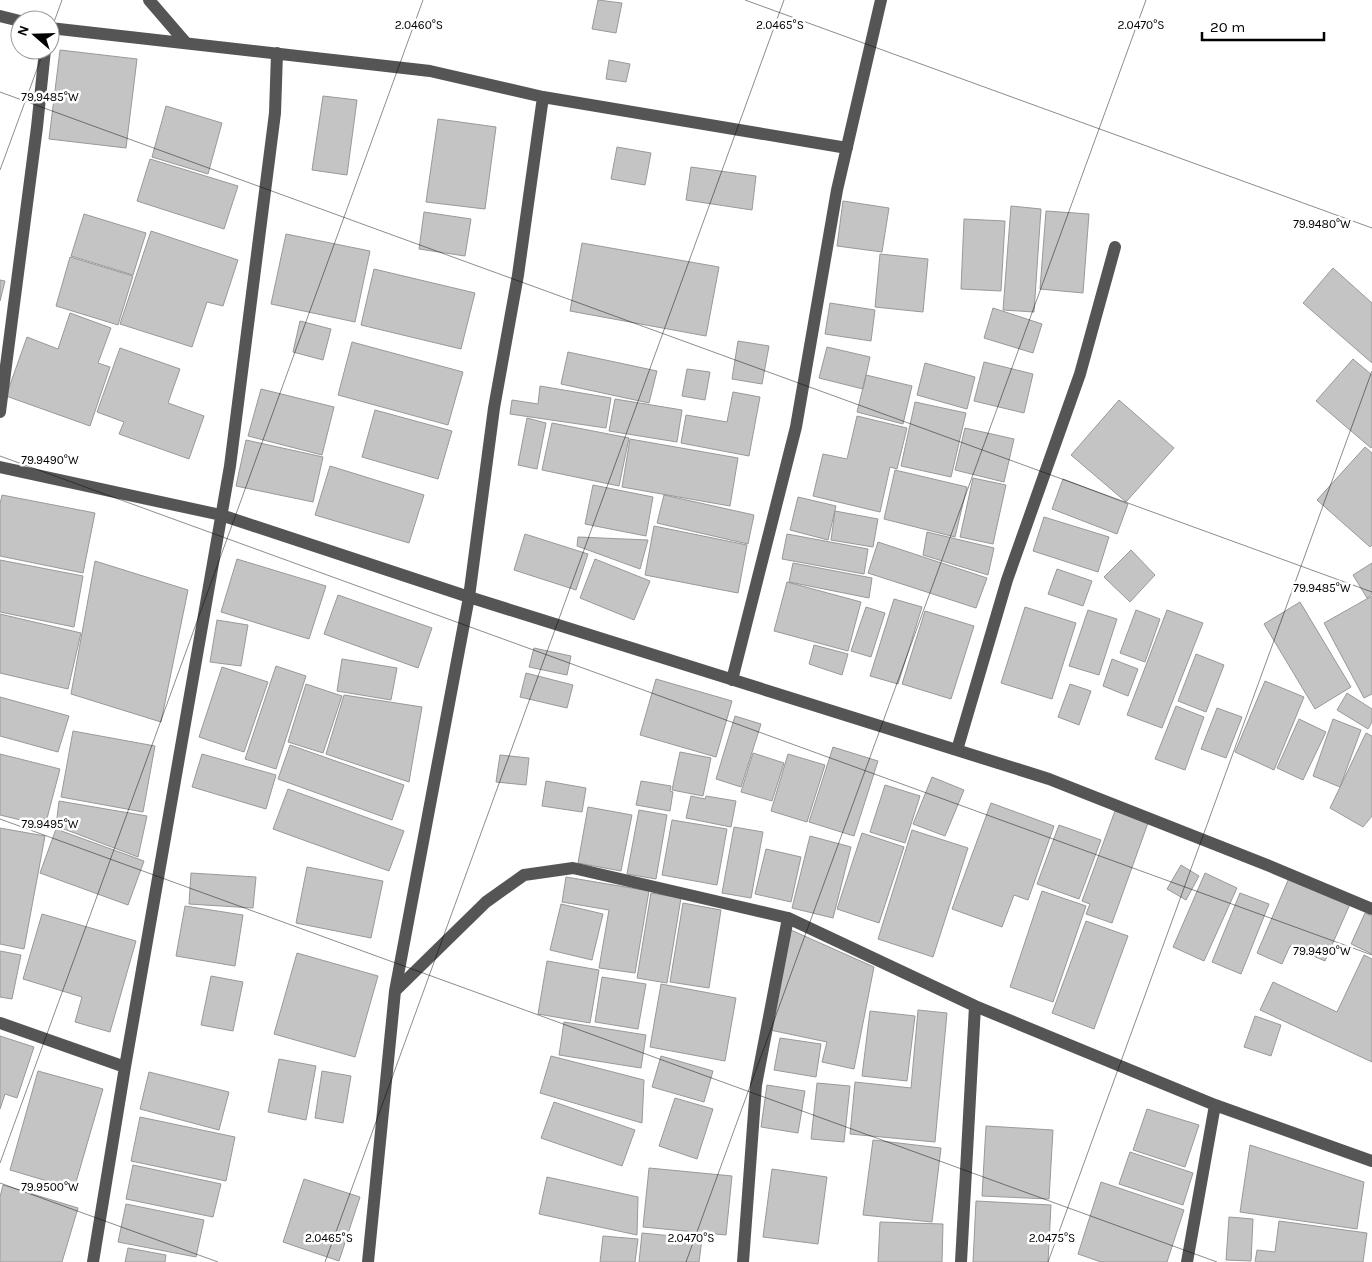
<svg xmlns="http://www.w3.org/2000/svg" width="1372" height="1262" font-family="Karla,sans-serif">
  <rect width="100%" height="100%" fill="#fff"/>
  <path fill="#c4c4c4" stroke="#999" d="M 598,0 L 622,3 L 616,33 L 592,29 Z
    M 60,50 L 137,59 L 126,148 L 49,139 Z
    M 609,60 L 630,64 L 626,82 L 606,79 Z
    M 323,96 L 357,100 L 347,175 L 312,170 Z
    M 166,106 L 222,123 L 208,174 L 152,157 Z
    M 438,119 L 496,127 L 485,209 L 426,202 Z
    M 617,147 L 651,153 L 645,185 L 611,179 Z
    M 150,159 L 238,186 L 224,229 L 137,201 Z
    M 691,167 L 756,176 L 752,210 L 686,200 Z
    M 843,201 L 889,208 L 882,252 L 837,246 Z
    M 1011,206 L 1041,209 L 1034,312 L 1003,310 Z
    M 1046,211 L 1089,214 L 1083,293 L 1040,289 Z
    M 424,212 L 471,219 L 465,256 L 419,249 Z
    M 84,214 L 146,233 L 133,275 L 71,256 Z
    M 964,219 L 1005,221 L 1001,291 L 961,289 Z
    M 151,231 L 238,260 L 223,306 L 207,302 L 192,347 L 120,324 Z
    M 286,234 L 370,251 L 355,322 L 271,304 Z
    M 582,243 L 719,267 L 706,336 L 570,311 Z
    M 880,254 L 928,259 L 923,312 L 875,307 Z
    M 70,257 L 133,276 L 118,325 L 56,306 Z
    M 1333,268 L 1372,303 L 1372,363 L 1303,303 Z
    M 374,269 L 475,293 L 461,349 L 361,325 Z
    M 0,280 L 5,281 L 0,301 Z
    M 830,303 L 875,310 L 871,341 L 825,334 Z
    M 993,308 L 1042,324 L 1033,353 L 984,338 Z
    M 70,313 L 111,328 L 98,363 L 110,367 L 90,426 L 6,396 L 27,337 L 58,349 Z
    M 300,321 L 331,329 L 323,360 L 293,352 Z
    M 738,341 L 769,346 L 762,384 L 732,379 Z
    M 352,342 L 463,372 L 448,425 L 338,395 Z
    M 827,347 L 870,357 L 863,389 L 819,378 Z
    M 120,348 L 180,369 L 168,403 L 204,416 L 189,459 L 119,434 L 124,422 L 97,412 Z
    M 568,352 L 657,371 L 649,403 L 561,384 Z
    M 1353,359 L 1372,375 L 1372,446 L 1371,448 L 1316,401 Z
    M 984,362 L 1033,374 L 1024,413 L 974,401 Z
    M 925,363 L 975,377 L 967,409 L 917,395 Z
    M 687,369 L 710,372 L 705,400 L 682,396 Z
    M 866,375 L 912,386 L 903,424 L 857,412 Z
    M 540,386 L 611,398 L 606,428 L 510,414 L 512,400 L 538,404 Z
    M 261,389 L 334,407 L 322,455 L 248,436 Z
    M 733,392 L 760,397 L 749,456 L 681,443 L 686,415 L 727,422 Z
    M 615,399 L 682,410 L 677,442 L 609,431 Z
    M 1119,400 L 1174,448 L 1126,502 L 1071,455 Z
    M 915,402 L 966,413 L 951,477 L 901,466 Z
    M 375,410 L 452,431 L 438,479 L 362,457 Z
    M 857,416 L 907,428 L 897,469 L 890,467 L 880,512 L 813,496 L 823,454 L 847,459 Z
    M 527,418 L 546,423 L 537,469 L 518,465 Z
    M 552,423 L 629,438 L 619,486 L 542,470 Z
    M 965,428 L 1014,439 L 1004,482 L 955,470 Z
    M 630,439 L 738,458 L 730,506 L 622,487 Z
    M 246,440 L 323,457 L 313,502 L 236,486 Z
    M 1365,447 L 1372,453 L 1372,545 L 1370,547 L 1317,500 Z
    M 330,466 L 424,495 L 409,543 L 315,515 Z
    M 895,470 L 967,487 L 955,537 L 884,519 Z
    M 973,478 L 1006,485 L 993,544 L 960,537 Z
    M 1063,479 L 1128,504 L 1117,534 L 1052,509 Z
    M 593,485 L 653,497 L 646,536 L 585,524 Z
    M 2,495 L 95,513 L 83,573 L 0,556 L 0,504 Z
    M 664,495 L 754,515 L 748,544 L 657,523 Z
    M 798,497 L 836,506 L 828,540 L 790,530 Z
    M 835,511 L 878,519 L 873,547 L 831,540 Z
    M 1044,517 L 1109,537 L 1098,572 L 1033,551 Z
    M 654,526 L 747,545 L 738,593 L 645,575 Z
    M 927,532 L 994,548 L 988,575 L 923,555 Z
    M 525,534 L 588,554 L 576,590 L 514,570 Z
    M 787,534 L 868,549 L 864,574 L 782,559 Z
    M 578,537 L 648,540 L 640,569 L 577,546 Z
    M 878,542 L 987,578 L 976,608 L 868,573 Z
    M 1131,550 L 1155,575 L 1130,602 L 1104,577 Z
    M 237,559 L 326,586 L 309,639 L 221,612 Z
    M 595,559 L 650,581 L 634,620 L 580,598 Z
    M 0,560 L 83,576 L 74,627 L 0,612 Z
    M 95,561 L 188,590 L 161,722 L 71,694 Z
    M 793,563 L 872,578 L 869,598 L 789,582 Z
    M 1372,563 L 1372,594 L 1367,598 L 1353,575 Z
    M 1057,569 L 1092,581 L 1083,606 L 1048,594 Z
    M 787,582 L 861,602 L 848,651 L 774,631 Z
    M 338,595 L 432,628 L 418,668 L 324,634 Z
    M 1372,596 L 1372,694 L 1364,698 L 1324,623 Z
    M 894,599 L 922,607 L 898,684 L 870,676 Z
    M 1300,602 L 1351,687 L 1315,709 L 1264,624 Z
    M 866,607 L 885,613 L 871,657 L 851,651 Z
    M 1025,607 L 1076,623 L 1052,699 L 1001,683 Z
    M 1088,610 L 1117,619 L 1099,675 L 1069,666 Z
    M 1136,610 L 1160,619 L 1145,662 L 1120,653 Z
    M 1167,610 L 1203,623 L 1162,728 L 1127,715 Z
    M 925,611 L 974,626 L 951,699 L 902,684 Z
    M 0,614 L 81,633 L 68,689 L 0,673 Z
    M 217,620 L 248,625 L 241,666 L 210,662 Z
    M 814,645 L 848,654 L 842,675 L 809,664 Z
    M 534,648 L 571,656 L 567,675 L 529,667 Z
    M 1196,654 L 1224,665 L 1206,712 L 1178,701 Z
    M 342,659 L 397,668 L 391,700 L 337,691 Z
    M 1112,659 L 1138,669 L 1128,696 L 1103,686 Z
    M 276,666 L 306,676 L 276,769 L 245,759 Z
    M 222,667 L 268,682 L 244,752 L 199,737 Z
    M 526,673 L 573,685 L 567,708 L 520,697 Z
    M 656,679 L 732,701 L 716,757 L 640,735 Z
    M 1265,681 L 1304,697 L 1274,770 L 1235,752 Z
    M 306,684 L 342,696 L 323,753 L 288,742 Z
    M 1070,684 L 1091,691 L 1079,725 L 1058,717 Z
    M 1347,693 L 1372,709 L 1372,722 L 1368,729 L 1337,710 Z
    M 344,695 L 422,707 L 409,782 L 326,754 Z
    M 0,697 L 69,716 L 58,752 L 0,736 Z
    M 1176,706 L 1204,717 L 1185,770 L 1155,759 Z
    M 1217,708 L 1242,717 L 1226,758 L 1201,749 Z
    M 735,716 L 761,724 L 741,787 L 716,779 Z
    M 1299,719 L 1326,732 L 1303,780 L 1277,768 Z
    M 1333,719 L 1361,730 L 1340,787 L 1313,776 Z
    M 73,731 L 155,746 L 143,812 L 61,797 Z
    M 1366,733 L 1372,736 L 1372,816 L 1363,827 L 1330,808 Z
    M 290,745 L 404,785 L 392,820 L 278,779 Z
    M 833,747 L 878,761 L 854,836 L 809,822 Z
    M 680,752 L 711,758 L 703,796 L 672,790 Z
    M 753,753 L 784,763 L 772,801 L 741,792 Z
    M 0,754 L 60,769 L 45,826 L 0,815 Z
    M 202,754 L 276,775 L 266,809 L 192,787 Z
    M 788,754 L 825,765 L 807,822 L 771,811 Z
    M 500,755 L 529,758 L 526,785 L 496,782 Z
    M 932,777 L 964,790 L 945,836 L 913,824 Z
    M 546,781 L 586,788 L 582,812 L 542,806 Z
    M 641,781 L 671,786 L 670,791 L 673,792 L 670,811 L 636,805 Z
    M 885,785 L 920,796 L 905,843 L 870,832 Z
    M 288,789 L 404,831 L 389,871 L 273,829 Z
    M 691,796 L 705,799 L 706,796 L 736,801 L 731,827 L 686,818 Z
    M 59,801 L 147,816 L 138,857 L 56,826 Z
    M 991,803 L 1054,826 L 1028,900 L 1014,895 L 1002,927 L 952,909 Z
    M 588,807 L 632,815 L 621,871 L 578,863 Z
    M 639,810 L 667,815 L 656,879 L 627,874 Z
    M 1115,811 L 1148,823 L 1112,923 L 1086,914 L 1090,904 L 1082,901 Z
    M 672,820 L 727,829 L 717,885 L 662,875 Z
    M 1059,825 L 1101,840 L 1079,899 L 1037,884 Z
    M 734,827 L 763,832 L 751,898 L 722,893 Z
    M 0,828 L 45,836 L 24,949 L 0,944 Z
    M 56,829 L 144,861 L 128,905 L 40,873 Z
    M 912,830 L 968,848 L 933,957 L 878,939 Z
    M 862,833 L 904,847 L 879,923 L 837,909 Z
    M 810,836 L 851,847 L 833,918 L 792,908 Z
    M 766,849 L 801,857 L 791,902 L 755,894 Z
    M 1181,865 L 1199,876 L 1186,900 L 1167,889 Z
    M 307,867 L 383,881 L 371,938 L 296,923 Z
    M 191,873 L 256,877 L 253,908 L 189,904 Z
    M 1205,873 L 1237,888 L 1204,961 L 1173,947 Z
    M 566,877 L 649,891 L 635,973 L 599,968 L 609,910 L 562,902 Z
    M 1289,878 L 1350,904 L 1325,961 L 1290,946 L 1282,964 L 1257,953 Z
    M 1042,891 L 1086,906 L 1053,1002 L 1010,987 Z
    M 651,893 L 681,898 L 667,983 L 637,978 Z
    M 1240,893 L 1269,904 L 1241,974 L 1212,962 Z
    M 683,903 L 721,910 L 709,988 L 670,982 Z
    M 561,904 L 603,914 L 592,960 L 550,950 Z
    M 185,906 L 243,915 L 235,966 L 176,956 Z
    M 1365,913 L 1372,916 L 1372,954 L 1351,944 Z
    M 42,914 L 136,941 L 110,1032 L 75,1022 L 82,997 L 23,979 Z
    M 1086,921 L 1128,936 L 1094,1029 L 1052,1013 Z
    M 791,930 L 874,967 L 854,1069 L 822,1062 L 827,1042 L 770,1030 Z
    M 0,951 L 21,955 L 12,999 L 0,997 Z
    M 297,953 L 378,976 L 355,1057 L 274,1034 Z
    M 1364,955 L 1372,959 L 1372,1062 L 1260,1010 L 1273,982 L 1337,1012 Z
    M 547,961 L 599,970 L 590,1023 L 538,1014 Z
    M 211,976 L 243,982 L 233,1031 L 201,1025 Z
    M 602,977 L 646,984 L 638,1029 L 595,1022 Z
    M 661,984 L 736,998 L 725,1061 L 650,1047 Z
    M 918,1010 L 947,1013 L 935,1142 L 850,1134 L 855,1082 L 911,1088 Z
    M 870,1011 L 915,1016 L 907,1081 L 862,1076 Z
    M 1255,1016 L 1281,1025 L 1271,1056 L 1244,1047 Z
    M 564,1022 L 646,1035 L 641,1068 L 559,1055 Z
    M 0,1036 L 34,1047 L 17,1098 L 5,1094 L 0,1109 Z
    M 780,1038 L 821,1044 L 816,1077 L 774,1070 Z
    M 551,1056 L 644,1080 L 642,1123 L 540,1093 Z
    M 661,1056 L 713,1071 L 704,1102 L 652,1087 Z
    M 279,1059 L 316,1066 L 306,1120 L 268,1112 Z
    M 38,1071 L 103,1089 L 74,1189 L 10,1170 Z
    M 322,1071 L 351,1076 L 343,1123 L 315,1118 Z
    M 149,1072 L 229,1092 L 219,1130 L 140,1109 Z
    M 817,1083 L 850,1086 L 844,1142 L 811,1139 Z
    M 767,1085 L 805,1091 L 798,1133 L 761,1127 Z
    M 675,1098 L 713,1109 L 697,1159 L 659,1146 Z
    M 554,1102 L 635,1130 L 622,1166 L 541,1138 Z
    M 1147,1109 L 1199,1125 L 1185,1167 L 1133,1150 Z
    M 140,1117 L 235,1137 L 226,1181 L 131,1161 Z
    M 986,1126 L 1053,1130 L 1049,1199 L 982,1196 Z
    M 873,1140 L 941,1148 L 932,1222 L 863,1215 Z
    M 1250,1145 L 1364,1182 L 1357,1229 L 1240,1212 Z
    M 1130,1152 L 1193,1173 L 1183,1205 L 1119,1184 Z
    M 133,1165 L 221,1184 L 213,1217 L 126,1199 Z
    M 649,1168 L 732,1176 L 726,1235 L 643,1227 Z
    M 772,1169 L 827,1177 L 818,1244 L 763,1237 Z
    M 547,1177 L 638,1197 L 637,1235 L 539,1214 Z
    M 304,1179 L 360,1197 L 339,1261 L 283,1242 Z
    M 1101,1182 L 1184,1210 L 1167,1262 L 1101,1262 L 1078,1254 Z
    M 3,1185 L 78,1208 L 62,1262 L 0,1262 L 0,1197 Z
    M 976,1201 L 1051,1205 L 1048,1262 L 973,1262 Z
    M 126,1204 L 204,1220 L 196,1257 L 118,1242 Z
    M 1229,1217 L 1253,1219 L 1251,1261 L 1226,1260 Z
    M 1279,1221 L 1367,1233 L 1363,1262 L 1255,1262 L 1257,1250 L 1275,1252 Z
    M 880,1222 L 943,1224 L 942,1262 L 878,1262 Z
    M 642,1233 L 702,1239 L 699,1262 L 639,1262 Z
    M 603,1236 L 638,1239 L 635,1262 L 600,1262 Z
    M 128,1248 L 166,1255 L 165,1262 L 125,1262 Z"/>
  <g fill="none" stroke-linecap="round" stroke-linejoin="round">
    <path stroke="#555" stroke-width="12" d="M 149,0 L 186,43
      M 0,16 L 20,21
      M 50,28 L 430,71 L 543,97 L 518,275 L 494,408 L 469,597 L 395,991 L 368,1262
      M 543,97 L 847,148
      M 0,412 L 37,127 L 45,50
      M 0,467 L 221,515 L 469,597 L 1049,779 L 1272,867 L 1372,909
      M 732,680 L 796,427 L 837,190 L 881,0
      M 957,750 L 1007,580 L 1080,374 L 1115,247
      M 395,991 L 486,902 L 524,875 L 573,868 L 788,918 L 975,1006 L 1215,1105 L 1372,1161
      M 0,1023 L 125,1067
      M 93,1262 L 125,1067 L 230,466 L 275,113 L 277,53
      M 743,1262 L 756,1085 L 788,918
      M 961,1262 L 975,1006
      M 1187,1262 L 1215,1105"/>
  </g>
  <path fill="none" stroke="#000" stroke-width="1" stroke-opacity="0.45" d="M 745,0 L 1372,228M 50,33 L 62,0M 0,92 L 1372,592M 0,170 L 44,50M 0,456 L 1372,955M 0,819 L 1217,1262M 0,1163 L 423,0M 0,1183 L 218,1262M 325,1262 L 784,0M 686,1262 L 1146,0M 1048,1262 L 1372,371"/>
  <g font-size="12" text-anchor="middle" fill="#000" stroke="#fff" stroke-width="5" stroke-linejoin="round" paint-order="stroke">
    <text x="419" y="29">2.0460°S</text>
    <text x="780" y="29">2.0465°S</text>
    <text x="1141" y="29">2.0470°S</text>
    <text x="50" y="101">79.9485°W</text>
    <text x="1322" y="228">79.9480°W</text>
    <text x="50" y="464">79.9490°W</text>
    <text x="1322" y="592">79.9485°W</text>
    <text x="50" y="828">79.9495°W</text>
    <text x="1322" y="955">79.9490°W</text>
    <text x="50" y="1191">79.9500°W</text>
    <text x="329" y="1242">2.0465°S</text>
    <text x="691" y="1242">2.0470°S</text>
    <text x="1052" y="1242">2.0475°S</text>
  </g>
  <g transform="translate(35 35) rotate(290)"><circle r="24" fill="#ffffff" stroke="#999999"/>
  <path d="M0-4L9 19L0 12L-9 19Z" fill="#000000"/>
  <text y="-8" font-size="14" font-weight="bold" text-anchor="middle" fill="#000000">N</text>
  </g>
  <path d="M1202 32v8h122v-8" fill="none" stroke="#000000" stroke-width="2.5"/>
  <text x="1210" y="32" font-size="15" fill="#000000" stroke="#ffffff" stroke-width="4" paint-order="stroke">20 m</text>
</svg>
